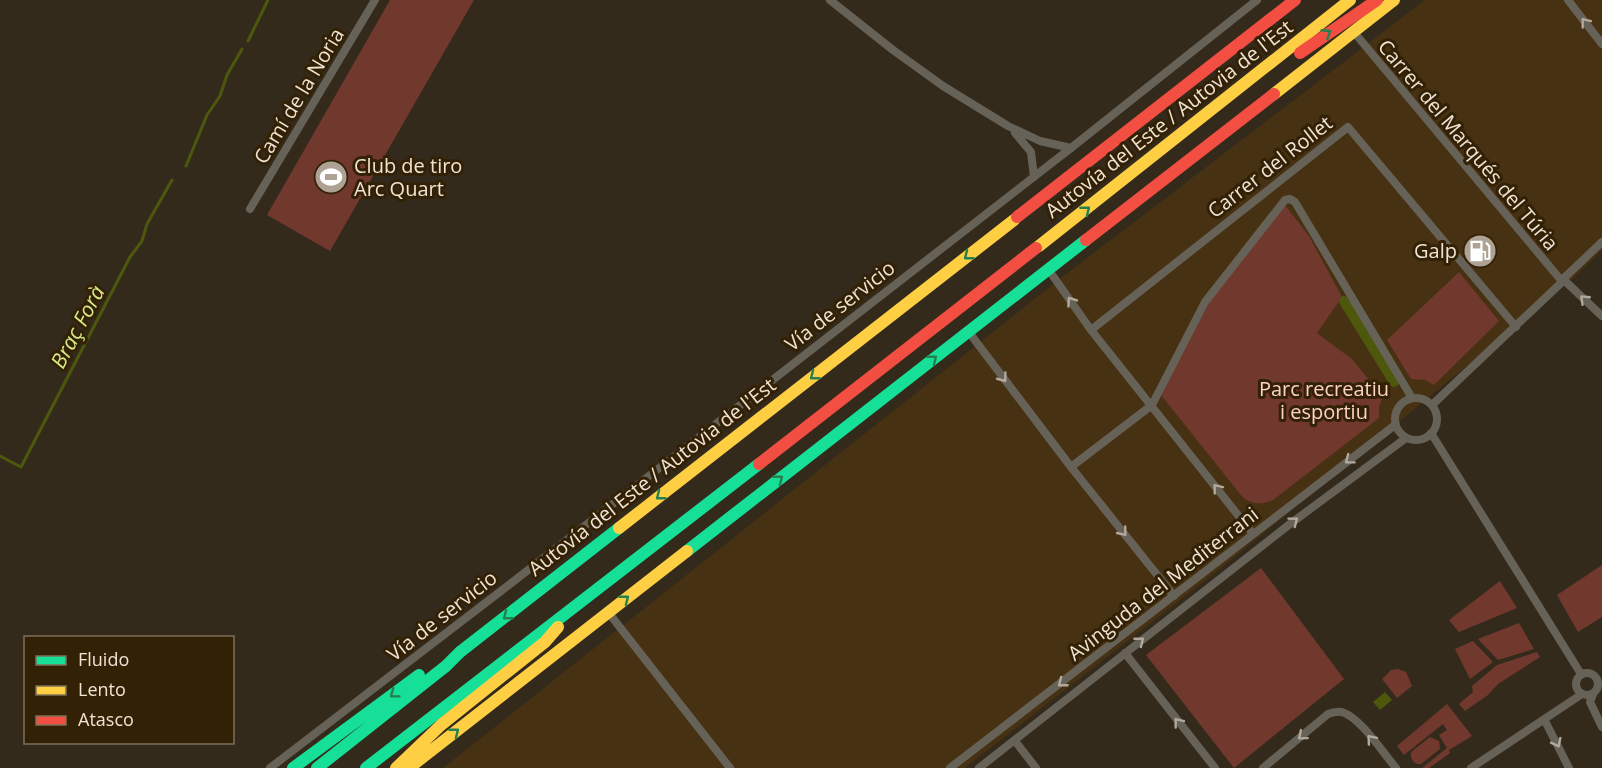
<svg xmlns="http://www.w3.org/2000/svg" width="1602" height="768" font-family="'Open Sans',sans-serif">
  <rect width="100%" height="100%" fill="#342a1c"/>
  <path fill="#463112" d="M 1425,0 L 1602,0 L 1602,250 L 1575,277 L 1221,568 L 965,768 L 443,768 L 1061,278 Z"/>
  <path fill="#71382e" d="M 390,0 L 474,0 L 330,251 L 267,215 Z
    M 1285,205 L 1309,236 L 1342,297 L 1317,333 L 1352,359 L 1383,397 L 1379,407 L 1379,418 L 1273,500 C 1260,505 1249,505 1240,494 L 1161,395 L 1210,301 Z
    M 1459,272 L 1499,321 L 1434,385 L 1425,380 L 1411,379 L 1387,340 Z
    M 1602,565 L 1602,617 L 1578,632 L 1557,595 Z
    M 1261,568 L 1344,679 L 1234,768 L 1146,655 Z
    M 1500,581 L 1517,608 L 1459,632 L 1449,620 Z
    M 1519,623 L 1534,649 L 1498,660 L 1478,639 Z
    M 1473,641 L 1493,662 L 1470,679 L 1455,649 Z
    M 1537,652 L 1540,657 L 1498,684 L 1488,695 L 1465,711 L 1459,704 L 1473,692 L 1472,686 L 1497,665 Z
    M 1398,669 L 1406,672 L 1412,686 L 1397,698 L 1382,679 L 1391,670 Z
    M 1447,704 L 1472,736 L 1449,750 L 1450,753 L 1429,768 L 1422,768 L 1447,748 L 1439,735 L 1447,730 L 1443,724 L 1404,755 L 1397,746 Z
    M 1430,737 L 1439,741 L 1440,749 L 1421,764 C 1414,765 1410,759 1411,752 Z"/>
  <path fill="#4d580d" d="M 1385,692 L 1392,700 L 1380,710 L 1373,702 Z"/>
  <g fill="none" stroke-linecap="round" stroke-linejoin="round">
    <path stroke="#4d580d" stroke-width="3" d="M 248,41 L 268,0
      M 186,166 L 207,115 L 220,96 L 227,75 L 242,49
      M 0,456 L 21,467 L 130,257 L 142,241 L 147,224 L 172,180"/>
    <path stroke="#4d580d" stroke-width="10" d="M 1344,301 L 1394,382"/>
    <path stroke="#676257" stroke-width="8" d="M 830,0 L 893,50 L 943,86 L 1008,126 L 1040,141 L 1071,148
      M 1568,0 L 1602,44
      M 1353,31 L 1560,279
      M 1015,133 L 1031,152 L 1034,177
      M 250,209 L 375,0
      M 1048,269 L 1091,330 L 1253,534
      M 1564,278 L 1602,242
      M 1566,282 L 1602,316
      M 1091,330 L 1348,127 L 1516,327
      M 968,331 L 1071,467 L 1174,596
      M1395 419a21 21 0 1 1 42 0a21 21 0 1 1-42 0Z
      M 1432,405 L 1561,283
      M 1431,433 L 1581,674
      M 1071,467 L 1152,405 L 1205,302 L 1285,200 L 1290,199 L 1295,202 L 1412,398
      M 608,612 L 730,768
      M 1125,653 L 1215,768
      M1576 684a11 11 0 1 1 22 0a11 11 0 1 1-22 0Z
      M 1593,694 L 1590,702 L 1602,727
      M 1544,719 L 1569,768
      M 1015,741 L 1036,768
      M 270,768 L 501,591 L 1071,148 L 1257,0
      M 950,768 L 1395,425
      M 979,768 L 1290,524 L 1406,438
      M 1263,768 L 1328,714 C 1333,712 1337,711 1342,712 C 1361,718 1383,753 1396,768
      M 1471,768 L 1582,694"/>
    <path stroke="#16e098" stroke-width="12" d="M 687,551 L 1086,240
      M 293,768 L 419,675
      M 317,768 L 446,666 L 460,652 L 619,528
      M 366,768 L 759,464"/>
    <path stroke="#ffcf43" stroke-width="12" d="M 1274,94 L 1394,0
      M 1039,246 L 1350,0
      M 619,528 L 1014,220
      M 396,768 L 441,725 L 545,642 L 558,627
      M 409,768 L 687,551"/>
    <path stroke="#f24e42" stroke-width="12" d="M 1300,53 L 1377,0
      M 1017,217 L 1295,0
      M 1086,240 L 1274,94
      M 759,464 L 1036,248"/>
  </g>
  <defs><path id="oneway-chevron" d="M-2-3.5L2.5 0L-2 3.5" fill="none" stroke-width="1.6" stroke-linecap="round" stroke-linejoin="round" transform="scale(1.5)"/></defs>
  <g stroke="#b2a99c">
    <use href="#oneway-chevron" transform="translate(1585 22) rotate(-128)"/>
    <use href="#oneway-chevron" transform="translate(1584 299) rotate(-136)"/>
    <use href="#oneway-chevron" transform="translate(1071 301) rotate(-125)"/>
    <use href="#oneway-chevron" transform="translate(1003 378) rotate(53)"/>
    <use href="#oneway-chevron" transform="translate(1349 460) rotate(143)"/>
    <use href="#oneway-chevron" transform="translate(1217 488) rotate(-128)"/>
    <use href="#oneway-chevron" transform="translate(1294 521) rotate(-37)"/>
    <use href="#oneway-chevron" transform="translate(1123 532) rotate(51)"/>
    <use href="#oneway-chevron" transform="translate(1140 641) rotate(-38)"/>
    <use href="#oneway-chevron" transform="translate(1062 683) rotate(142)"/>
    <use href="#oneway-chevron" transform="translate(1178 722) rotate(-128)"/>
    <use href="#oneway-chevron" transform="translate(1302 736) rotate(140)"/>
    <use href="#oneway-chevron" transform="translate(1371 739) rotate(-130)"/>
    <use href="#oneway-chevron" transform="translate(1557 743) rotate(63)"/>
  </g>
  <g stroke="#24804f">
    <use href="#oneway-chevron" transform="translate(1327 33) rotate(-33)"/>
    <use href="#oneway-chevron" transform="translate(1086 210) rotate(-38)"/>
    <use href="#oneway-chevron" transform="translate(968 256) rotate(142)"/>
    <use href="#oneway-chevron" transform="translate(933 359) rotate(-38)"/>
    <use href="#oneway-chevron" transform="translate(814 376) rotate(142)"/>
    <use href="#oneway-chevron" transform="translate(779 479) rotate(-38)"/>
    <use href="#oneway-chevron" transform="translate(660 496) rotate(142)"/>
    <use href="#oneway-chevron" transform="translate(625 599) rotate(-38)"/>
    <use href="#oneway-chevron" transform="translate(507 616) rotate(142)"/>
    <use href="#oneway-chevron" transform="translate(394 694) rotate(143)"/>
    <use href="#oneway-chevron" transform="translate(455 732) rotate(-38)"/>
  </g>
  <defs>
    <symbol id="stadium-disc" viewBox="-11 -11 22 22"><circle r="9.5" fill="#aea294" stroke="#332106"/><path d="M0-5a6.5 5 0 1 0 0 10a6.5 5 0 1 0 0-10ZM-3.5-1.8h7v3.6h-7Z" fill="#fff"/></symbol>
    <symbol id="fuel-disc" viewBox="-11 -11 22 22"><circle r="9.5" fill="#aea294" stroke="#332106"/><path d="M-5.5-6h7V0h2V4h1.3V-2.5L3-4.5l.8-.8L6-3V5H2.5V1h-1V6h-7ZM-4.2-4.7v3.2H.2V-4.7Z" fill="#fff"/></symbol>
  </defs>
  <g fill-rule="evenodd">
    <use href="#stadium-disc" x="312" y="158" width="38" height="38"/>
    <use href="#fuel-disc" x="1461" y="232" width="38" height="38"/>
  </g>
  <g text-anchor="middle" stroke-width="6" stroke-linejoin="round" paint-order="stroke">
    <g font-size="20" fill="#efe3d4" stroke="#332106">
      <text transform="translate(299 96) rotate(-59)" y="7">Camí de la Noria</text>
      <text transform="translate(1169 119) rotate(-38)" y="7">Autovía del Este / Autovia de l'Est</text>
      <text transform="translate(1468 145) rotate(50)" y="7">Carrer del Marqués del Túria</text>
      <text transform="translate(1270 167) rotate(-38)" y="7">Carrer del Rollet</text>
      <text transform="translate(840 306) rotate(-38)" y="7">Vía de servicio</text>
      <text transform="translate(652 477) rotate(-38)" y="7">Autovía del Este / Autovia de l'Est</text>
      <text transform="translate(1163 584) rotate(-38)" y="7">Avinguda del Mediterrani</text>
      <text transform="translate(442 616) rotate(-38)" y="7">Vía de servicio</text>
    </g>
    <g font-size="20" fill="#efe3d4" stroke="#332106" text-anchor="start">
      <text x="354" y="173">Club de tiro<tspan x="354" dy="23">Arc Quart</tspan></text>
      <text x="1457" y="258" text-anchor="end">Galp</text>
    </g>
    <g font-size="20" fill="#fcd0c8" stroke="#332106">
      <text x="1324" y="396">Parc recreatiu<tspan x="1324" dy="23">i esportiu</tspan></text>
    </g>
    <g font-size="21" font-style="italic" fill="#d5ea84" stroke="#332106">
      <text transform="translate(78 327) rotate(-62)" y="7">Braç Forà</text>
    </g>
  </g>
  <rect x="24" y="636" width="210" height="108" fill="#332106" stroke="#7e6f58" stroke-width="1.5"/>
  <rect x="36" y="656" width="30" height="9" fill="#16e098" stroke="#7e6f58" stroke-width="1.5"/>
  <text x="78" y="666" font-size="18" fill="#efe3d4">Fluido</text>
  <rect x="36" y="686" width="30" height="9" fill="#ffcf43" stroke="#7e6f58" stroke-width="1.5"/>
  <text x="78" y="696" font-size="18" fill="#efe3d4">Lento</text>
  <rect x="36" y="716" width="30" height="9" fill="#f24e42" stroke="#7e6f58" stroke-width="1.5"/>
  <text x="78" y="726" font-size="18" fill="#efe3d4">Atasco</text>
</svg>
